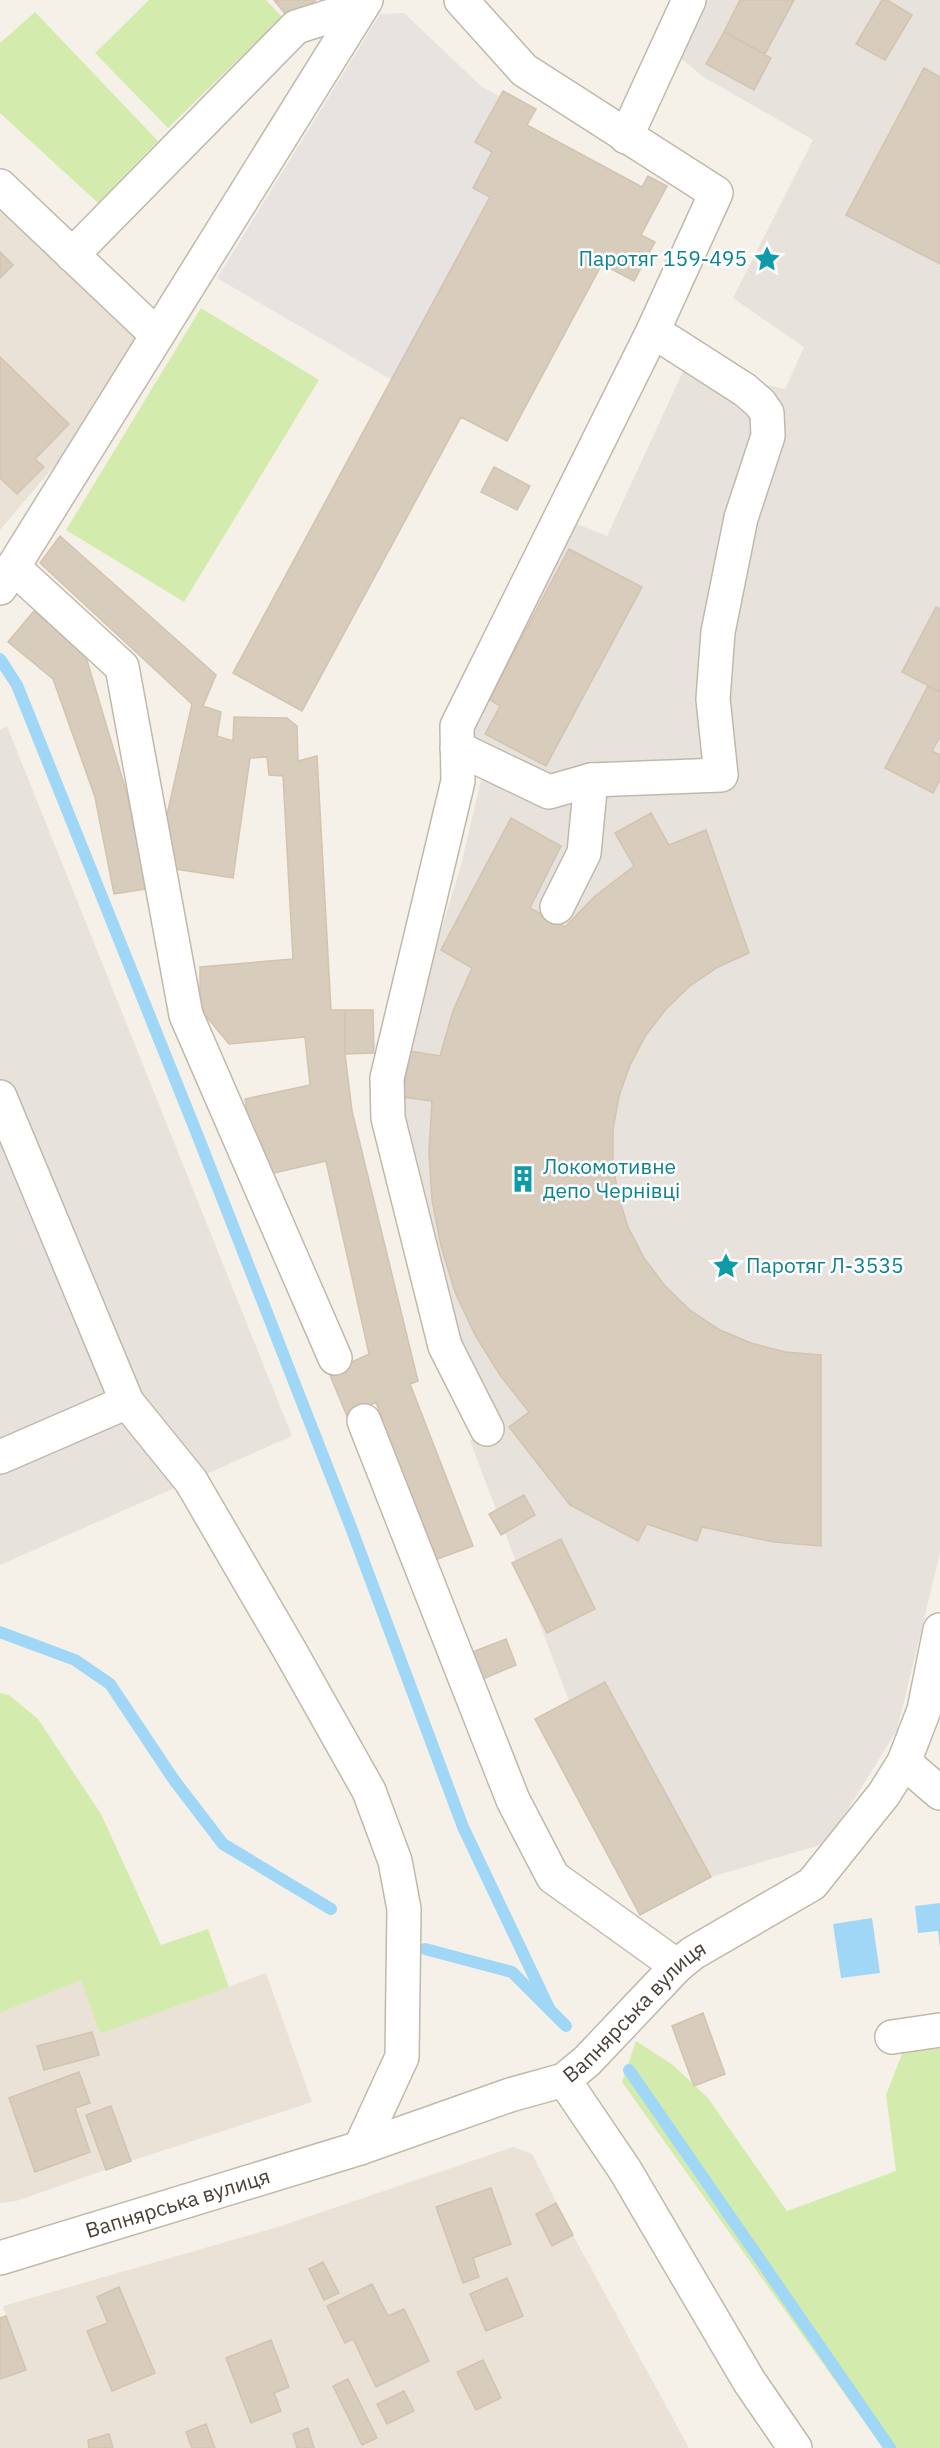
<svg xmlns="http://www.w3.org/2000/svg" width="940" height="2448" font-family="'IBM Plex Sans',sans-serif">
  <rect width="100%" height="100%" fill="#f5f1e8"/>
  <path fill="#eae2d6" d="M 0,201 L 141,338 L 84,431 L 0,530 Z
    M 266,1973 L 312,2102 L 131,2161 L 16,2201 L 0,2203 L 0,2013 L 81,1979 L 100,2034 Z
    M 513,2147 L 532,2154 L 573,2235 L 689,2448 L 0,2448 L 0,2318 L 6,2315 L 3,2306 L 281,2226 Z"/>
  <path fill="#e8e2dd" d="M 704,0 L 940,0 L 940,1553 L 897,1730 L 827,1843 L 711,1877 L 640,1915 L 535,1719 L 569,1701 L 470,1441 L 487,1429 L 388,1118 L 400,1062 L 460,869 L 487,755 L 472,730 L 577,524 L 607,536 L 685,367 L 785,389 L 804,347 L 733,298 L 813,140 L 702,76 L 677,55 Z
    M 7,726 L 292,1436 L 0,1565 L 0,730 Z"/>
  <path fill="#d3ecae" d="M 149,0 L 266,0 L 282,17 L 168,128 L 95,53 Z
    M 35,12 L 158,141 L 98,203 L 0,113 L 0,43 Z
    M 201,308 L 319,380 L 184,602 L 66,530 Z
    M 0,1693 L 9,1695 L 38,1719 L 101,1814 L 161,1945 L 208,1929 L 229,1987 L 100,2034 L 81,1980 L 0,2013 Z
    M 636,2041 L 673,2065 L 708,2098 L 787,2211 L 896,2171 L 886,2095 L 905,2046 L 940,2049 L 940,2448 L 883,2448 L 622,2082 Z"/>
  <path fill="#e6e3e0" d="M 404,13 L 482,87 L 499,96 L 475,142 L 492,152 L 473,188 L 490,197 L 392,380 L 217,278 L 380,14 Z"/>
  <path fill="#a1d7f6" d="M 940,1903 L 940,1948 L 938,1931 L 918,1933 L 915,1906 Z
    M 872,1918 L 880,1973 L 841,1978 L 833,1924 Z"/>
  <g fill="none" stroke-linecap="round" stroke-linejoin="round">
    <path stroke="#a1d7f6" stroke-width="12" d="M 0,659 L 17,685 L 199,1139 L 352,1530 L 463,1827 L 549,2008
      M 0,1632 L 75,1660 L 110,1684 L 174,1780 L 223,1844 L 331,1909
      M 425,1949 L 512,1972 L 566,2026
      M 629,2070 L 890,2448"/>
  </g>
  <path fill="#d8ccbd" stroke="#d3c3af" stroke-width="1.5" d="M 274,0 L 316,0 L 290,20 Z
    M 740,0 L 794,0 L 765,54 L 724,32 Z
    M 882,0 L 887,0 L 912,15 L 885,60 L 856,44 Z
    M 724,32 L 771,58 L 754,90 L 706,64 Z
    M 924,68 L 940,77 L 940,264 L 846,215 Z
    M 503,91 L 536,109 L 527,125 L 642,187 L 648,176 L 667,186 L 641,235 L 655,242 L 634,281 L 602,264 L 507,441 L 461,417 L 302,711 L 233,673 L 490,197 L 473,188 L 492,152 L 475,142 Z
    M 0,252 L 13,265 L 0,278 Z
    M 0,357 L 69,424 L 35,459 L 44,467 L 17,494 L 0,478 Z
    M 494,467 L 530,486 L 517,510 L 481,492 Z
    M 60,536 L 216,675 L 203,706 L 221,712 L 217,736 L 233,741 L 234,717 L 287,718 L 297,726 L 298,761 L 317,756 L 331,1010 L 345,1010 L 345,1054 L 352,1111 L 418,1381 L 410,1384 L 473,1546 L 432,1561 L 376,1402 L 347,1416 L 329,1373 L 369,1354 L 326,1161 L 270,1174 L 250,1133 L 245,1099 L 310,1085 L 305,1037 L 229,1044 L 200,1009 L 200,967 L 293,959 L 283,776 L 269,775 L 267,757 L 250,758 L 233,878 L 169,868 L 164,828 L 192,704 L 40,563 Z
    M 569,549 L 642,587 L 546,766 L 485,734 L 500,706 L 489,699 Z
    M 936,607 L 940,609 L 940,692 L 902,672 Z
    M 34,611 L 85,654 L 127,794 L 147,889 L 114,894 L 95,797 L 53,679 L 8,642 Z
    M 928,686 L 940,692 L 940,737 L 932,751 L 940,755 L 940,780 L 933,793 L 885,768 Z
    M 651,813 L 669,845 L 706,830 L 749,953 L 718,967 L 690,986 L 666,1009 L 646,1035 L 630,1065 L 619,1096 L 613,1129 L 613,1163 L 618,1195 L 628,1227 L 644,1258 L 665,1286 L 690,1310 L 720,1330 L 751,1343 L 785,1352 L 821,1355 L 821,1546 L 774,1542 L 702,1527 L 697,1541 L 647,1524 L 638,1541 L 570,1505 L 509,1427 L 529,1412 L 500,1375 L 475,1335 L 455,1292 L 441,1246 L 432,1200 L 429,1152 L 432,1101 L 403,1097 L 410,1051 L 440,1056 L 453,1011 L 472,968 L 441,950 L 511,818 L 561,846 L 530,908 L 565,927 L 595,896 L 634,866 L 615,833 Z
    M 345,1010 L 373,1010 L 374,1053 L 345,1054 Z
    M 524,1495 L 535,1515 L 501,1535 L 489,1514 Z
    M 561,1539 L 595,1609 L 547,1633 L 512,1563 Z
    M 506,1639 L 516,1665 L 476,1682 L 465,1655 Z
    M 605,1682 L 711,1877 L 640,1915 L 535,1719 Z
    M 703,2013 L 725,2074 L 694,2086 L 672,2026 Z
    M 92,2032 L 99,2055 L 44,2070 L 37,2046 Z
    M 79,2072 L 90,2103 L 75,2108 L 90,2152 L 35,2172 L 9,2098 Z
    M 111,2106 L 131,2161 L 106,2170 L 86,2115 Z
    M 491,2188 L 511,2244 L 473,2258 L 479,2277 L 463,2283 L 436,2207 Z
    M 556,2203 L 573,2235 L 552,2246 L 536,2214 Z
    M 323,2262 L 339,2293 L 324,2300 L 309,2269 Z
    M 507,2278 L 523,2316 L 486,2331 L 470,2294 Z
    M 372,2284 L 388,2316 L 404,2309 L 429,2361 L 376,2387 L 353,2339 L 345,2343 L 327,2306 Z
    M 119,2287 L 155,2373 L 112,2391 L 87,2331 L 108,2323 L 97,2297 Z
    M 6,2316 L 26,2370 L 0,2379 L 0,2318 Z
    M 271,2340 L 289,2387 L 274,2393 L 281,2411 L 251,2423 L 226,2358 Z
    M 483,2360 L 501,2398 L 476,2410 L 457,2372 Z
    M 348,2379 L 377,2438 L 362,2445 L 333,2386 Z
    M 404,2391 L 414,2411 L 387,2424 L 377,2404 Z
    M 206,2424 L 215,2448 L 192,2448 L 186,2432 Z
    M 308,2428 L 314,2448 L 297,2448 L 293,2434 Z
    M 109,2434 L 113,2448 L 89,2448 L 88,2440 Z"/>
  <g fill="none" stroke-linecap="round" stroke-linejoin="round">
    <defs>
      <g id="minor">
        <path d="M 626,137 L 689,0"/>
        <path d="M 0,186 L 157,335"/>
        <path d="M 72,255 L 296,27 L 362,6"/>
        <path d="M 13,567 L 122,667 L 186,1015 L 335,1358"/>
        <path d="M 0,588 L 366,0"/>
        <path d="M 457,748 L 549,792 L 591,780 L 721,775 L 713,699 L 718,632 L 741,518 L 768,436 L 767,413 L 760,403 L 745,390 L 653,331 L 716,193 L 524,70 L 461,0"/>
        <path d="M 557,907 L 584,853 L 591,780"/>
        <path d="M 0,1097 L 127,1402 L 0,1457"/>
        <path d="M 127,1402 L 191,1481 L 289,1649 L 369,1791 L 395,1861 L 404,1909 L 402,2057 L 360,2148"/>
        <path d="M 364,1421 L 513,1800 L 553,1877 L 677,1966"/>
        <path d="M 487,1429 L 445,1346 L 388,1118 L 387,1078 L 458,781 L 457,726 L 653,331"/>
        <path d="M 904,1762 L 940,1793"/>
        <path d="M 892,2037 L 940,2030"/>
        <path d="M 564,2080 L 625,2170 L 749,2381 L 795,2448"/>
        <path id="s1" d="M 0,2258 L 360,2148 L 510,2095 L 564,2080 L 587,2061 L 677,1966 L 693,1953 L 812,1884 L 884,1794 L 904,1762 L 924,1710 L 940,1630"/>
      </g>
    </defs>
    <use href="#minor" stroke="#c2b8aa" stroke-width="36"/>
    <use href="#minor" stroke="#fff" stroke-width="33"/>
  </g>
  <defs>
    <symbol id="sight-bare" viewBox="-9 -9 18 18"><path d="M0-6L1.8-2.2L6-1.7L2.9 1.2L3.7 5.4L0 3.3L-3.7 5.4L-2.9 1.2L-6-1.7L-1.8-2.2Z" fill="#0f9aa8" stroke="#fff" stroke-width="2.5" paint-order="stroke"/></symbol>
    <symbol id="building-bare" viewBox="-9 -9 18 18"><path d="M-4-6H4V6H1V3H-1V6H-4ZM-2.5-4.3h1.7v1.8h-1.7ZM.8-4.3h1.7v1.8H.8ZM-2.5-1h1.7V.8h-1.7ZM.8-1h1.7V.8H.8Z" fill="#0f9aa8" stroke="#fff" stroke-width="2.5" paint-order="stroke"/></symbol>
  </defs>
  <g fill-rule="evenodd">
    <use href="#sight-bare" x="748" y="240" width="38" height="38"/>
    <use href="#building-bare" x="504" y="1160" width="38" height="38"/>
    <use href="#sight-bare" x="707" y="1247" width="38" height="38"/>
  </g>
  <g text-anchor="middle" stroke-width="5" stroke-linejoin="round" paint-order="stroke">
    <g font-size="21" fill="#0d838f" stroke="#fff" text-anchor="start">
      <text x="747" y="266" text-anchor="end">Паротяг 159-495</text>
      <text x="543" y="1174">Локомотивне<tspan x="543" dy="24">депо Чернівці</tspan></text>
      <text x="746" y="1273">Паротяг Л-3535</text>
    </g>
    <g font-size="21" fill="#494136" stroke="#fff">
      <text dy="7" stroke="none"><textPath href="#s1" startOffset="690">Вапнярська вулиця</textPath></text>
      <text dy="7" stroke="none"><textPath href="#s1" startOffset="186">Вапнярська вулиця</textPath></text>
    </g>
  </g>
</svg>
